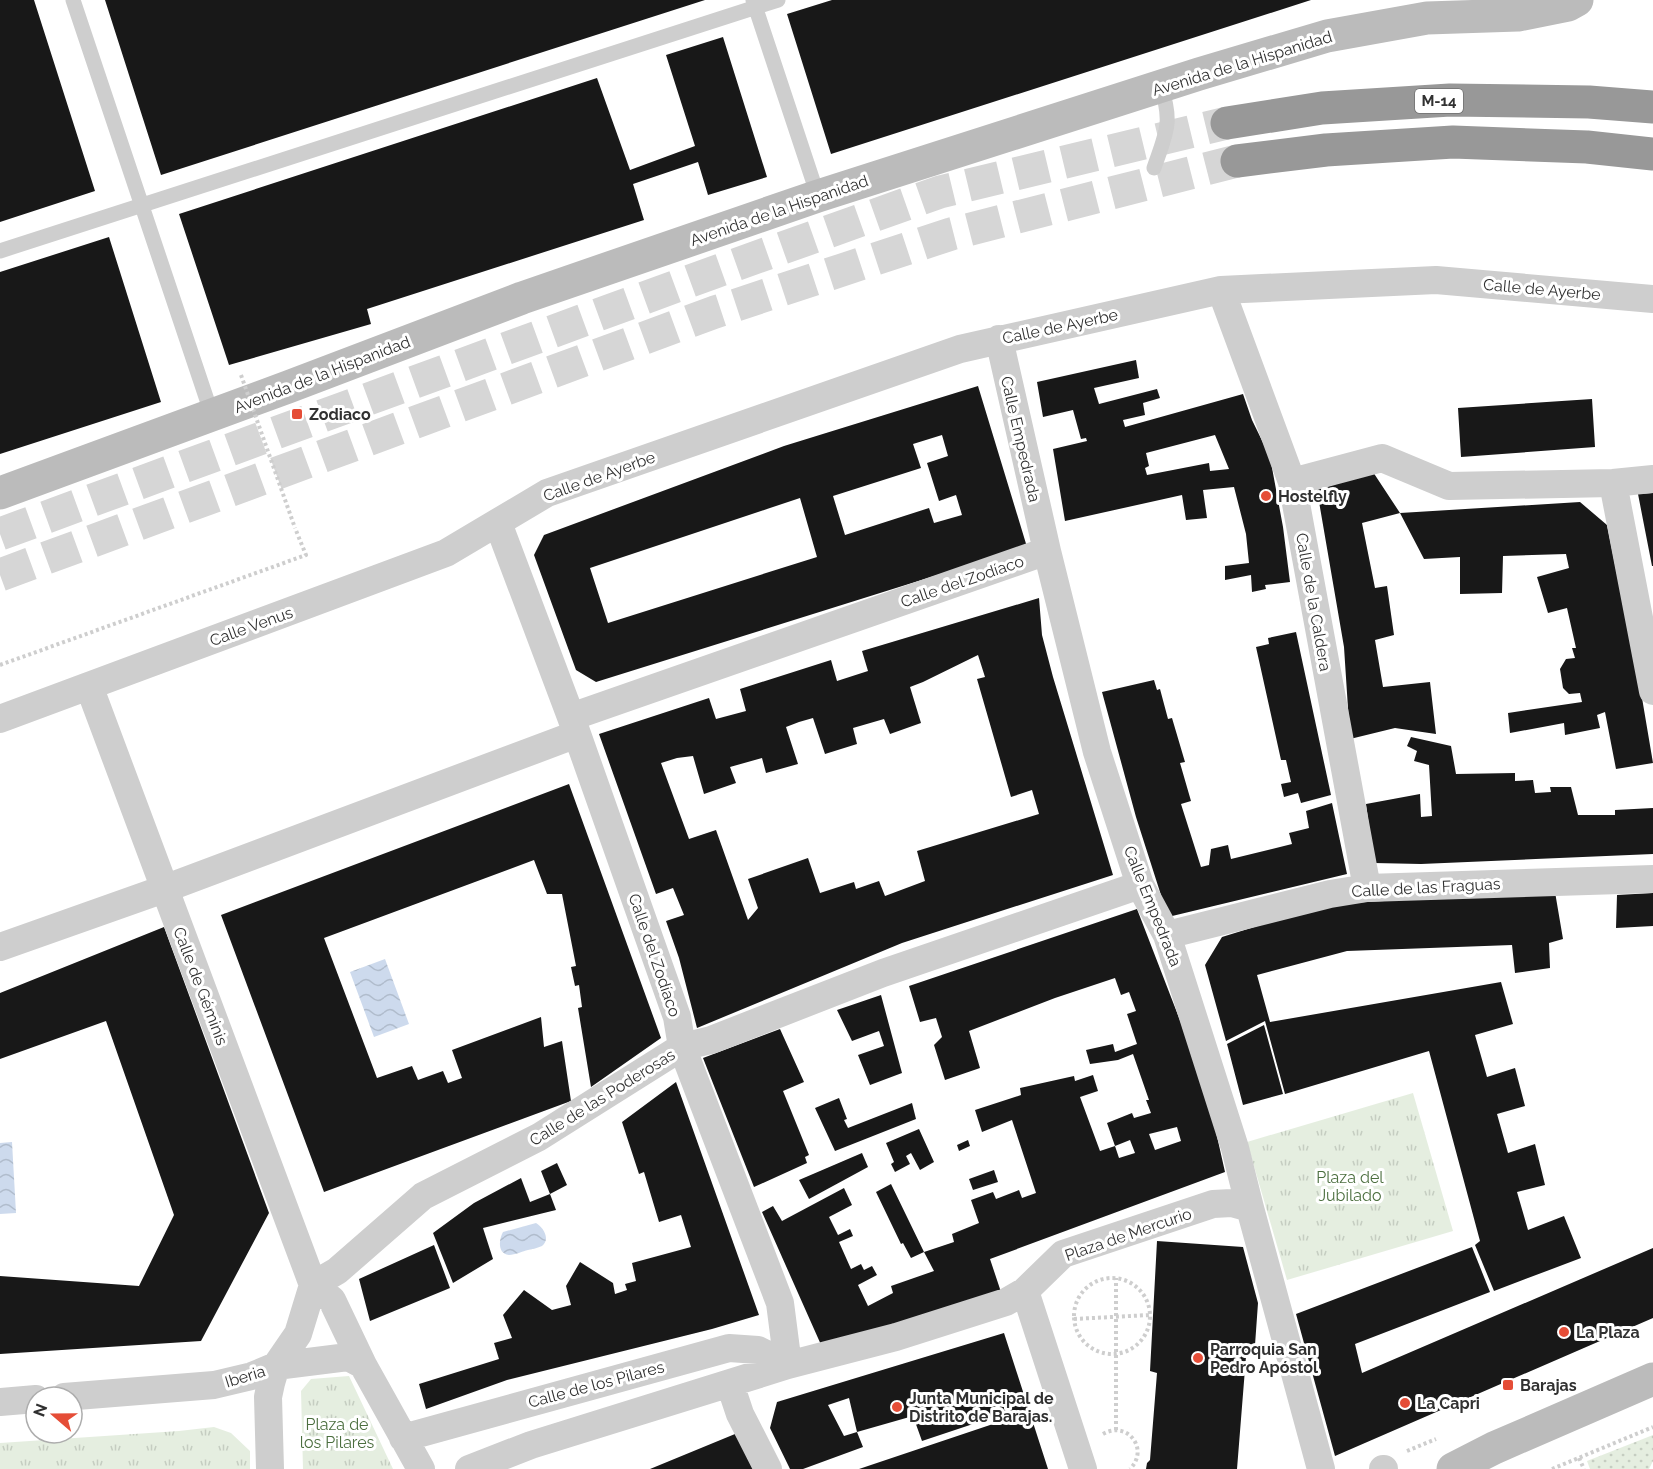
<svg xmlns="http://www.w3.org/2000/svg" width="1653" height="1469" font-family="Raleway,sans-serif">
  <defs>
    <pattern id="grass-dots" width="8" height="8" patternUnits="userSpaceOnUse" patternTransform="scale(1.5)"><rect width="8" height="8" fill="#e5eee0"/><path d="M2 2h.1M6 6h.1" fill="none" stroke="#c5cdc1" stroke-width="1.8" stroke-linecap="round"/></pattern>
    <pattern id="park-tufts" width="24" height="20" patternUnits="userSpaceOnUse" patternTransform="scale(1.5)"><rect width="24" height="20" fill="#e5eee0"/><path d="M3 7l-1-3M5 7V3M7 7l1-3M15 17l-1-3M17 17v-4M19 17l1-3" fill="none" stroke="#c5cdc1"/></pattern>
    <pattern id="water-waves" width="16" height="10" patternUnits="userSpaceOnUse" patternTransform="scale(1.5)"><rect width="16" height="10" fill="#cddaed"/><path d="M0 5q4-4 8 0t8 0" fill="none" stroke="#b0bccc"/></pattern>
  </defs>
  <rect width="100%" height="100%" fill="#fff"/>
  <path fill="url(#grass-dots)" d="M 1653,1435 L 1653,1461 L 1649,1469 L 1590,1469 L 1587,1461 Z"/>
  <path fill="url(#park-tufts)" d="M 1413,1093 L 1453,1231 L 1287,1280 L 1247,1142 Z
    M 349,1376 L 393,1469 L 303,1469 L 301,1391 L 311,1379 Z
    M 214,1427 L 231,1433 L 250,1451 L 250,1469 L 0,1469 L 0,1443 L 179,1431 Z"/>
  <path fill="url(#water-waves)" d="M 385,959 L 409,1024 L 374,1037 L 350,972 Z
    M 12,1142 L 16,1213 L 0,1214 L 0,1143 Z
    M 536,1223 C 543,1227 551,1239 542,1246 C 538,1248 532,1249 528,1250 C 523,1251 515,1255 509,1255 C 497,1254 499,1239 503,1232 Z"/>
  <path fill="#181818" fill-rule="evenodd" d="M 0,0 L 34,0 L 95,191 L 0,222 Z
    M 105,0 L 705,0 L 161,175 Z
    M 832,0 L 1311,0 L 831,154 L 787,14 Z
    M 723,37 L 767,177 L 708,195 L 698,162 L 633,184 L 644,220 L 367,309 L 371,324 L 229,365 L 179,214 L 597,78 L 630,170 L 695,146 L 666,55 Z
    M 109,237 L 161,402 L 0,454 L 0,272 Z
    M 1136,360 L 1139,378 L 1094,388 L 1099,404 L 1157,389 L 1160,398 L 1143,403 L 1145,415 L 1123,420 L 1125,427 L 1243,394 L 1252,420 L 1270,457 L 1283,527 L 1290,582 L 1265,585 L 1266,589 L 1252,592 L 1251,575 L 1225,580 L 1225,566 L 1249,563 L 1246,534 L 1234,487 L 1203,490 L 1207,518 L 1186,520 L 1182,495 L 1065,521 L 1053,449 L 1087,441 L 1086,438 L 1081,439 L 1073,410 L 1043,417 L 1037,382 ZM 1215,435 L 1229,469 L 1210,471 L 1209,463 L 1147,475 L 1145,468 L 1149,466 L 1146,453 Z
    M 978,386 L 1027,547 L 596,682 L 576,670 L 534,555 L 544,535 L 784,446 ZM 942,435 L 948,456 L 927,463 L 939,501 L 956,495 L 962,515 L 934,523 L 929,508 L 845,535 L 833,496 L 921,468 L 913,444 ZM 800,498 L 817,557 L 608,623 L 590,568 Z
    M 1592,399 L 1595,447 L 1461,457 L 1458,408 Z
    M 1373,472 L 1400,513 L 1362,523 L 1375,588 L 1387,586 L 1394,635 L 1375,640 L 1383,687 L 1430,682 L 1436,734 L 1395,728 L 1350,739 L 1344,647 L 1317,490 Z
    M 1653,493 L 1653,566 L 1652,566 L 1638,494 Z
    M 1580,502 L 1607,525 L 1641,692 L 1653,763 L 1616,769 L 1605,712 L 1597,715 L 1600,728 L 1565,735 L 1564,723 L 1510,733 L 1508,713 L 1582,702 L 1580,693 L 1569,694 L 1563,688 L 1560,669 L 1566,659 L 1575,658 L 1572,648 L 1576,648 L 1567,608 L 1548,613 L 1537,577 L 1569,568 L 1566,554 L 1503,556 L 1502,593 L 1460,594 L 1460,557 L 1424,559 L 1400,513 Z
    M 1039,598 L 1042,635 L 1053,677 L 1113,875 L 902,943 L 697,1028 L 679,958 L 666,921 L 684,915 L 673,888 L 656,894 L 599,734 L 709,698 L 716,719 L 746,711 L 740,689 L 831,660 L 837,681 L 868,671 L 862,651 ZM 978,655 L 985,677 L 977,679 L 1011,797 L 1032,790 L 1039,814 L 917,851 L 925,881 L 885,896 L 879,881 L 856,889 L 854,882 L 820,893 L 808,858 L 748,879 L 758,908 L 748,920 L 716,830 L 689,839 L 661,763 L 677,758 L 693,756 L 704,794 L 736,783 L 730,767 L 762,758 L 766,773 L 798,764 L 786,727 L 799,722 L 813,718 L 825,754 L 857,744 L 853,728 L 884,719 L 890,734 L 921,723 L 910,687 L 923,682 Z
    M 1296,632 L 1331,795 L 1301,803 L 1298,793 L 1284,797 L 1281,784 L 1291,782 L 1286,760 L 1281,760 L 1256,647 L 1269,644 L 1268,638 Z
    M 1154,680 L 1157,690 L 1160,689 L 1168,719 L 1172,718 L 1185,762 L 1180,763 L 1191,801 L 1181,804 L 1201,867 L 1209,865 L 1211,849 L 1228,845 L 1231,859 L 1292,844 L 1289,833 L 1309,828 L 1306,811 L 1332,803 L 1347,874 L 1168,917 L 1136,817 L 1102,692 Z
    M 1411,737 L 1451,746 L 1456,774 L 1515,773 L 1515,781 L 1533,780 L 1535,793 L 1551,792 L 1550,787 L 1571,787 L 1578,815 L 1615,815 L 1615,810 L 1653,808 L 1653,854 L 1421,864 L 1374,863 L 1366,804 L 1420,794 L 1421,817 L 1432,816 L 1429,765 L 1414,761 L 1417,751 L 1407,746 Z
    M 569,784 L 661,1038 L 591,1087 L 578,1008 L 582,1007 L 579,985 L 575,986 L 571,967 L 576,966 L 562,894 L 547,894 L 534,860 L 324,938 L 377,1078 L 412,1066 L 418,1080 L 443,1071 L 448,1083 L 462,1078 L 452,1050 L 541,1017 L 544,1047 L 562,1041 L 571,1101 L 324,1192 L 221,915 Z
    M 1555,892 L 1563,939 L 1549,943 L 1550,968 L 1515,973 L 1512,945 L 1347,951 L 1257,975 L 1270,1022 L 1501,982 L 1513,1024 L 1475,1035 L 1487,1077 L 1515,1068 L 1525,1106 L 1497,1114 L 1508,1153 L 1535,1144 L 1545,1185 L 1517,1192 L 1528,1230 L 1564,1216 L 1581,1258 L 1494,1291 L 1475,1245 L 1480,1241 L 1429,1051 L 1285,1094 L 1265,1021 L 1226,1041 L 1205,965 L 1222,937 L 1328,904 Z
    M 1653,893 L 1653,926 L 1616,928 L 1617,895 Z
    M 1137,909 L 1193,1054 L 1214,1123 L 1225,1172 L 990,1259 L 1001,1292 L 822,1347 L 762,1212 L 773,1206 L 782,1221 L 844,1188 L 852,1205 L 829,1217 L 838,1235 L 850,1229 L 853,1236 L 839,1242 L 851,1269 L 861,1264 L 864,1270 L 872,1266 L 877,1275 L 858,1285 L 868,1306 L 893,1293 L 891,1286 L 934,1271 L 924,1252 L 954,1242 L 952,1234 L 979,1223 L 971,1200 L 993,1192 L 996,1199 L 1019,1190 L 1022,1198 L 1036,1193 L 1012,1120 L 982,1132 L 975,1110 L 1021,1095 L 1020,1088 L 1074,1076 L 1075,1081 L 1093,1075 L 1098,1091 L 1080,1097 L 1100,1151 L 1115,1146 L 1119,1158 L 1135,1153 L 1130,1140 L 1115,1146 L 1107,1123 L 1132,1113 L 1134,1118 L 1151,1113 L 1146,1100 L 1149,1100 L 1133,1054 L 1118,1060 L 1090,1064 L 1086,1050 L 1113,1044 L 1115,1052 L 1137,1044 L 1127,1014 L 1136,1011 L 1129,992 L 1121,995 L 1115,978 L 1055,998 L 969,1031 L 980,1068 L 945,1080 L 934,1045 L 942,1037 L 936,1018 L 920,1022 L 909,986 ZM 1177,1127 L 1181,1141 L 1155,1150 L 1149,1134 Z
    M 164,927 L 269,1213 L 201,1341 L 0,1354 L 0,1276 L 139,1286 L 174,1215 L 106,1021 L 0,1059 L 0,993 Z
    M 881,995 L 902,1073 L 870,1085 L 858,1055 L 884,1046 L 879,1031 L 852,1041 L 837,1010 Z
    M 1264,1025 L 1283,1094 L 1243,1105 L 1227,1044 Z
    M 780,1029 L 804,1082 L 783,1091 L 809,1155 L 805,1157 L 807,1163 L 754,1187 L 703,1058 Z
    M 676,1082 L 759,1315 L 712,1329 L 507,1380 L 426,1409 L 419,1384 L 499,1359 L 494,1343 L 512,1338 L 503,1315 L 524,1290 L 552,1310 L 571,1305 L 566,1286 L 580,1262 L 613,1283 L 615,1294 L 627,1290 L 625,1284 L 636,1281 L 632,1263 L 691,1247 L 681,1215 L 659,1222 L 644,1172 L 639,1174 L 622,1122 Z
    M 839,1098 L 847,1119 L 844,1120 L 848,1128 L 912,1103 L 916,1119 L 835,1151 L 815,1108 Z
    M 919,1129 L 934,1162 L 920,1170 L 911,1153 L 906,1156 L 910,1164 L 895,1172 L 891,1164 L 894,1162 L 886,1143 Z
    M 968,1140 L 970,1146 L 959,1151 L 957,1145 Z
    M 862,1153 L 868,1167 L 809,1199 L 799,1180 Z
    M 557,1163 L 567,1185 L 550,1194 L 541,1171 Z
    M 994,1170 L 998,1182 L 973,1190 L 969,1179 Z
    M 521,1178 L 530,1202 L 550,1194 L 556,1210 L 483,1228 L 493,1259 L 453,1283 L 433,1233 L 474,1203 Z
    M 891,1184 L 924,1252 L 911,1258 L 903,1243 L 901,1244 L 876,1192 Z
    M 1157,1241 L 1243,1247 L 1258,1303 L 1255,1345 L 1247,1344 L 1237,1469 L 1146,1469 L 1147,1463 L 1150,1460 L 1157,1373 L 1150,1371 Z
    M 434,1245 L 450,1288 L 370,1321 L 359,1279 Z
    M 1472,1247 L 1490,1292 L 1355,1344 L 1362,1373 L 1653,1248 L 1653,1318 L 1335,1456 L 1296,1314 Z
    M 1004,1333 L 1048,1469 L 859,1469 L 996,1423 L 994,1417 L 922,1441 L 913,1416 L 857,1432 L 849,1398 L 828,1405 L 844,1436 L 857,1432 L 863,1447 L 803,1469 L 790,1469 L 770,1428 L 777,1402 Z
    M 735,1434 L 755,1469 L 650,1469 Z"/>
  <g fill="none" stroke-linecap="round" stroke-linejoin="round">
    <path stroke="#d6d6d6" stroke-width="33" stroke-dasharray="33 16" stroke-linecap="butt" d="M 0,534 L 715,272 L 940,192 L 1227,123
      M 0,575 L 715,312 L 951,234 L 1237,161"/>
    <path stroke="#cecece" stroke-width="4" stroke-dasharray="3 3" stroke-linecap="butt" d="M 0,665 L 306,555 L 295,528
      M1074 1316a38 38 0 1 1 76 0a38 38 0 1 1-76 0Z
      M 1074,1319 L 1149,1315
      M 1116,1430 L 1116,1278
      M 1103,1434 C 1127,1420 1150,1449 1130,1469
      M 1407,1451 L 1436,1439
      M 1579,1458 L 1584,1469
      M 1552,1469 L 1653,1427"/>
    <path stroke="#cecece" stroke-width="15" d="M 73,0 L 212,415
      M 753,0 L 818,196
      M 1154,168 C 1166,133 1173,123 1161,87
      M 0,251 L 778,0"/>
    <path stroke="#cecece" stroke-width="28" d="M 1221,290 L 1292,482 L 1367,888
      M 999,339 L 1047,551 L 1097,752 L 1140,885 L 1167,935 L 1235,1148 L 1250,1208 L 1321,1469
      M 1292,482 L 1382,458 L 1449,486 L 1613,483 L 1653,479
      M 1613,483 L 1653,691
      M 498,523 L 571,717 L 677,1017 L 682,1047 L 780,1303 L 788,1365
      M 89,686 L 313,1285 L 332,1300 L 363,1365 L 421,1469
      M 571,717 L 1047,551
      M 0,719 L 446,553 L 547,493 L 960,349 L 1221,290 L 1436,280 L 1653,299
      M 1167,935 L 1330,894 L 1367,888 L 1653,879
      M 0,947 L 164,889 L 577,734
      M 1025,1291 L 1083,1469
      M 730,1384 L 740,1414 L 768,1469
      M 64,1397 L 214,1385 L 252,1376 L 276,1366 L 348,1357 L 363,1365
      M 0,1402 L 36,1399
      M 403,1438 L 729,1348 L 758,1350 L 788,1365
      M 270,1469 L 268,1397 L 271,1383 L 276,1366 L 298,1334 L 313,1285 L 337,1271 L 423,1196 L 539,1137 L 682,1047 L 711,1040 L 883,973 L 1140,885
      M 469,1469 L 531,1445 L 788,1365 L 896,1337 L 1006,1302 L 1025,1291 L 1063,1254 L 1213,1204 L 1232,1203 L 1250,1208
      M 1383,1469 L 1384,1469"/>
    <path stroke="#bbb" stroke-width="33" d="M 0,493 L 288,387 L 522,298 L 818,196 L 1199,74 L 1327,36 L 1427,18 L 1518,15 L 1568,5 L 1577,0
      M 1453,1469 L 1494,1448 L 1653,1379"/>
    <path stroke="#989898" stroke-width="33" d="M 1227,123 L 1322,108 L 1450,100 L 1589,102 L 1653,107
      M 1237,161 L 1326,150 L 1453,142 L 1587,147 L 1653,154"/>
    <path stroke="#cecece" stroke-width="4" stroke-dasharray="3 3" stroke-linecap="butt" d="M 241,375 L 295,528"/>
  </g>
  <g fill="#e54d37" stroke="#fff" stroke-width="2">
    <rect x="291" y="408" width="12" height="12" rx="3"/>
    <circle cx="1266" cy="496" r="6"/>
    <circle cx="1564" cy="1332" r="6"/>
    <circle cx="1198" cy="1358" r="6"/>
    <rect x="1502" y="1379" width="12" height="12" rx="3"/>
    <circle cx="1405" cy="1403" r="6"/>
    <circle cx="897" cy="1407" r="6"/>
  </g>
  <g text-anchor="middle" stroke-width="6" stroke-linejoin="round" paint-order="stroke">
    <rect fill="#fff" stroke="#6f6f6f" stroke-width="1.5" x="1415" y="89" width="48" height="24" rx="4.5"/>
    <g font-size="15" font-weight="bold" fill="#313131">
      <text x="1439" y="106">M-14</text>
    </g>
    <g font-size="16" fill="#313131" stroke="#fff">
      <text transform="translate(1242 63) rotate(-17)" y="6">Avenida de la Hispanidad</text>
      <text transform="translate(779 210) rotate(-19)" y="6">Avenida de la Hispanidad</text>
      <text transform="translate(1542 289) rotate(5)" y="6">Calle de Ayerbe</text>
      <text transform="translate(1060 326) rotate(-12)" y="6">Calle de Ayerbe</text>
      <text transform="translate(322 374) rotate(-21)" y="6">Avenida de la Hispanidad</text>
      <text transform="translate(1021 439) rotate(77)" y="6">Calle Empedrada</text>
      <text transform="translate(599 476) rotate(-20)" y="6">Calle de Ayerbe</text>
      <text transform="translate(962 581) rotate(-19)" y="6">Calle del Zodíaco</text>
      <text transform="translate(1314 602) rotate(80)" y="6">Calle de la Caldera</text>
      <text transform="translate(251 626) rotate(-20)" y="6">Calle Venus</text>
      <text transform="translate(1426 887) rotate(-3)" y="6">Calle de las Fraguas</text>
      <text transform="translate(1153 906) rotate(68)" y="6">Calle Empedrada</text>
      <text transform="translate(655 955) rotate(71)" y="6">Calle del Zodíaco</text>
      <text transform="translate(201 986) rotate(69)" y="6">Calle de Géminis</text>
      <text transform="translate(602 1097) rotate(-32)" y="6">Calle de las Poderosas</text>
      <text transform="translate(1128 1234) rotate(-19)" y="6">Plaza de Mercurio</text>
      <text transform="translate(245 1376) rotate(-17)" y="6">Iberia</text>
      <text transform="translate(596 1384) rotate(-15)" y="6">Calle de los Pilares</text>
    </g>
    <g font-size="16" font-weight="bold" fill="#313131" stroke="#fff" text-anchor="start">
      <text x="309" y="420">Zodiaco</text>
      <text x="1278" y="502">Hostelfly</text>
      <text x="1576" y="1338">La Plaza</text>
      <text x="1210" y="1355">Parroquia San<tspan x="1210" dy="18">Pedro Apóstol</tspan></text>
      <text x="1520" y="1391">Barajas</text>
      <text x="909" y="1404">Junta Municipal de<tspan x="909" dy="18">Distrito de Barajas.</tspan></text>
      <text x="1417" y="1409">La Capri</text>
    </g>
    <g font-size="16" fill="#4b6e3e" stroke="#fff">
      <text x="1350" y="1183">Plaza del<tspan x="1350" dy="18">Jubilado</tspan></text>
      <text x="337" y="1430">Plaza de<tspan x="337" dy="18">los Pilares</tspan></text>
    </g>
  </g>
  <g transform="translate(54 1415) rotate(290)"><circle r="28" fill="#ffffff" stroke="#adadad" stroke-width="1.5"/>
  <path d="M0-4.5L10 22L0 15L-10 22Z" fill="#e54d37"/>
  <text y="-9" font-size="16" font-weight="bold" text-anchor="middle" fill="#313131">N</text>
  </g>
</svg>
